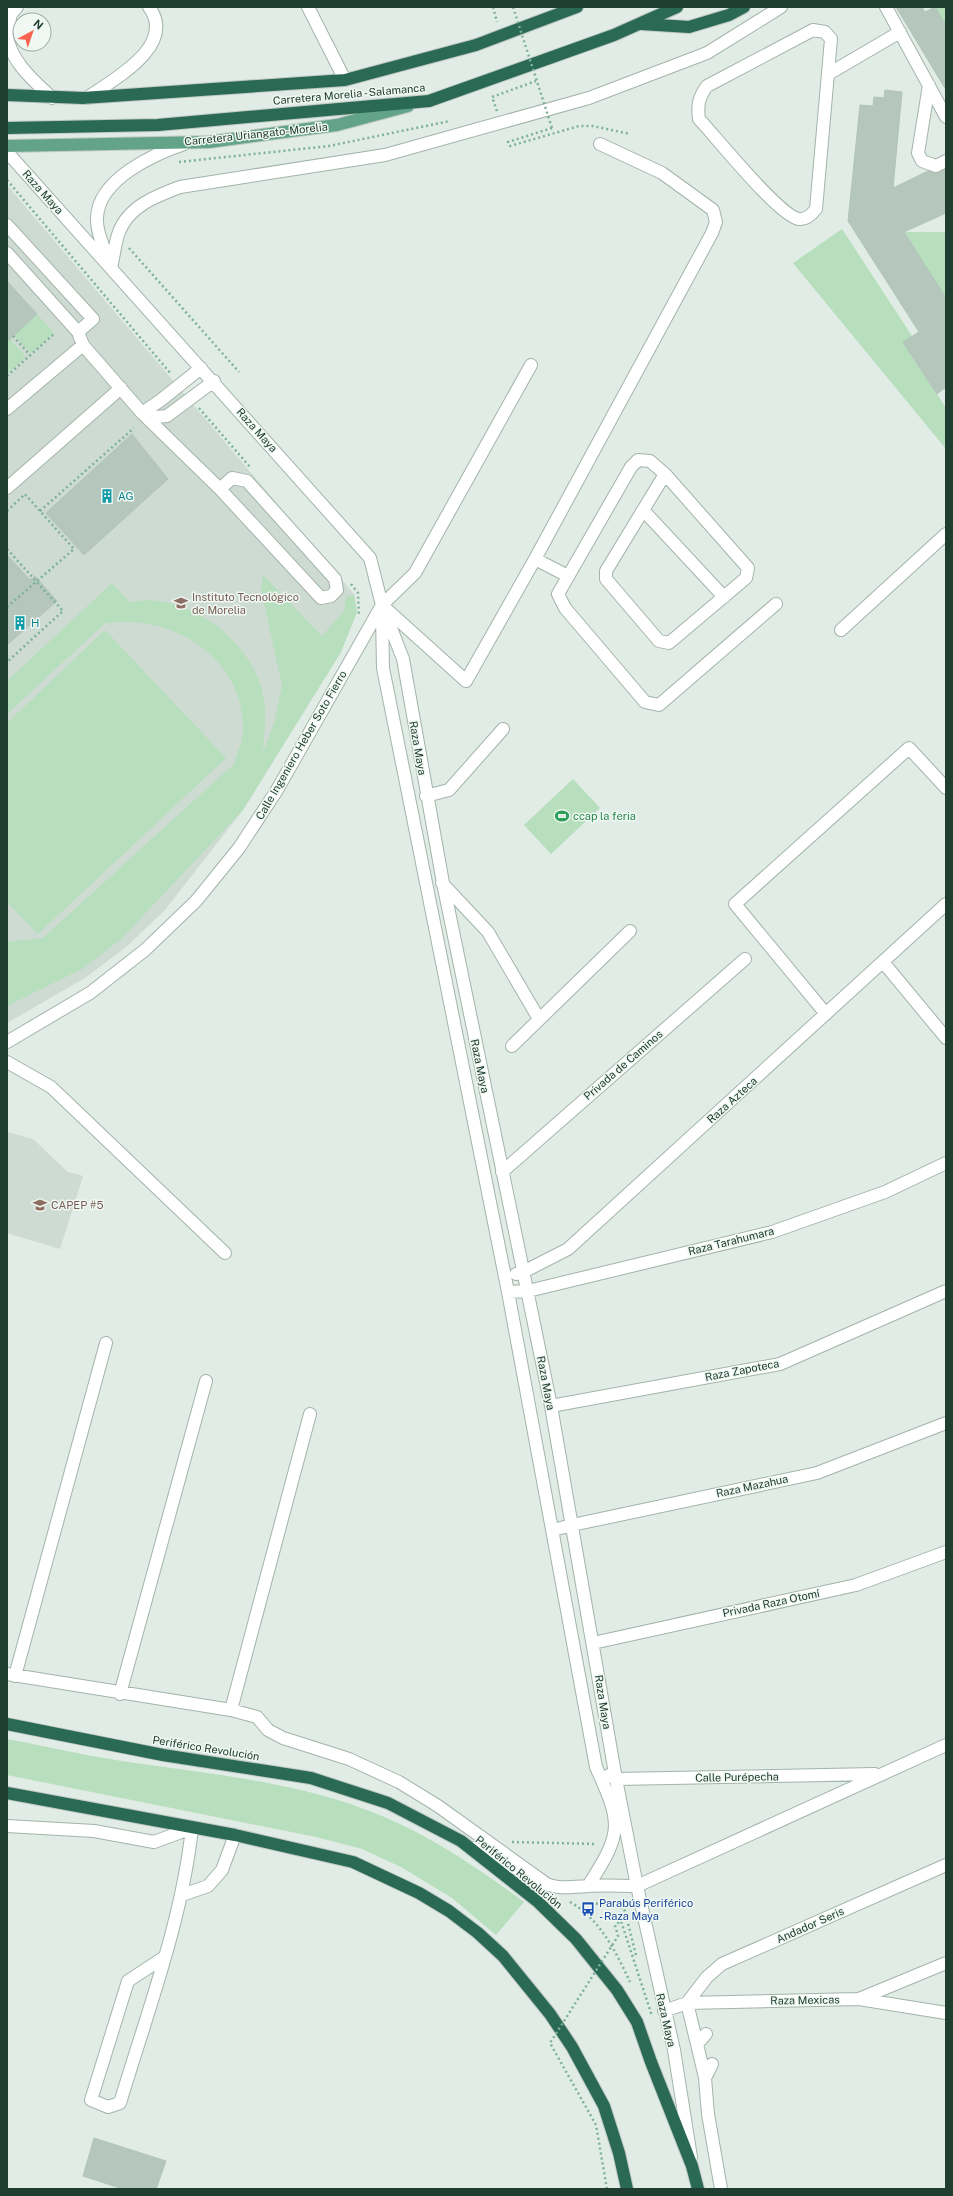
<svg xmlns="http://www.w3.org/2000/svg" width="953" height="2196" font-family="'Public Sans',sans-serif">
  <rect width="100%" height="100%" fill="#e0ece5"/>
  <path fill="#cedbd3" d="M 7,185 L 354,594 L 357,612 L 341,652 L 243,810 L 165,910 L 126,947 L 85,978 L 7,1023 Z
    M 7,1132 L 33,1139 L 68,1172 L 83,1176 L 60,1249 L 7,1233 Z"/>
  <path fill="#b7debd" d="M 935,7 L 946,7 L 946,25 Z
    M 842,229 L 912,336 L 904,342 L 946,408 L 946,449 L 793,263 Z
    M 904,232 L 946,232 L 946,298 Z
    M 37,314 L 54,333 L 31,353 L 14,335 Z
    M 10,339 L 26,357 L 7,374 L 7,342 Z
    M 263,575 L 322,636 L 344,611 L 346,597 L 354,594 L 357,612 L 341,652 L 243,810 L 120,940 L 82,969 L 7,1006 L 7,942 L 43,938 L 234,764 C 237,754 242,742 243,732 C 246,658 171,612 104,624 L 7,714 L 7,681 L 112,583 L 130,602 C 136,602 142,600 148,600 C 199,602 253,644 263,695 C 267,714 264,733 263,752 L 274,723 L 282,686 L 261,589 Z
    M 105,630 L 226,758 L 38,934 L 7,902 L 7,723 Z
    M 573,779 L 600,808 L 551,854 L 524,825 Z
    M 7,1739 C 49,1747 92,1757 135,1763 C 218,1775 305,1783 382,1816 C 434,1838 479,1869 524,1902 L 496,1935 L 452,1898 L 401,1867 L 362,1849 L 316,1837 L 7,1775 Z"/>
  <path fill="#b5c6bd" stroke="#b2c5bb" d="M 896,7 L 922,7 L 925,12 L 935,7 L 946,25 L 946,90 Z
    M 885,90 L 902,92 L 893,188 L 928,171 L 937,173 L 946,169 L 946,213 L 904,232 L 946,298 L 946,387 L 937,394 L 903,342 L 919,332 L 848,221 L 860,105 L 873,106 L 874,97 L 884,98 Z
    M 7,281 L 37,314 L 7,342 Z
    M 132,434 L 168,479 L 84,555 L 46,513 Z
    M 7,555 L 30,580 L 35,576 L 57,601 L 7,645 Z
    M 94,2138 L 166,2161 L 156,2189 L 123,2189 L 83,2176 Z"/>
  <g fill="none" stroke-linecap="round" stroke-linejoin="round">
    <defs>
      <path id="minor" d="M 308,7 L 345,80
        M 886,7 L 946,117
        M 813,30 L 825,32 L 831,39 L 816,209 C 812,214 806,220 799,219 C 779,216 716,137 699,119 C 697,105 699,97 707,86 Z
        M 7,32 L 11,14 L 17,7
        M 7,36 C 11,62 34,81 52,98
        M 830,73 L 900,32
        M 929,85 L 918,153 L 922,161 L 936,166 L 946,161
        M 87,98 C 112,80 178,46 149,7
        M 7,152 L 370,558 L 382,605 L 403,659 L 443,883 L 551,1406 L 616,1779 L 637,1886 L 674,2050 L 691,2157
        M 7,225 L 93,319 L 78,332
        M 7,253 L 78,332 L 83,345 L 142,413 L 220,489 L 321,598 L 331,596 L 337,590 L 335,579 L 247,481 L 232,478 L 220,489
        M 109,261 C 104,247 96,232 97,217 C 99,179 154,154 184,144
        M 111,268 C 114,256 115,242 119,232 C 129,206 156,196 180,187 L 385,155 L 589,98 L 707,53 L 781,7
        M 7,409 L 83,345
        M 142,413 L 161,400 L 201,368
        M 144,413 L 156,417 L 167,416 L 214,381
        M 665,474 L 606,571 L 606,579 L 659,641 L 669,643 L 746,578 L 748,568 L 665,474 L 650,461 L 638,460 L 631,467 L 558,594 L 565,608 L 645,702 L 659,705 L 776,604
        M 7,488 L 121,388
        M 643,510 L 724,597
        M 535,559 L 568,576
        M 384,607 L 466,681 L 535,559 L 712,233 L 716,222 L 713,210 L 662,173 L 600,144
        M 382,614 L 383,668 L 508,1292 L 596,1767 C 622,1824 623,1832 588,1886
        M 841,630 L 946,534
        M 426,796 L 449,790 L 503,729
        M 442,883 L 488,932 L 539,1019
        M 883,962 L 946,1038
        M 826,1014 L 735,904 L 909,748 L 946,788
        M 7,1042 L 90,993 L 145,950 L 196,901 L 239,848 L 277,790 L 382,605 L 415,573 L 531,365
        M 512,1046 L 630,931
        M 7,1062 L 51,1087 L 225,1253
        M 502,1172 L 745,959
        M 516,1274 L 523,1272 L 568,1249 L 946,904
        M 508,1292 L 528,1291 L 772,1232 L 885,1192 L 946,1163
        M 551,1406 L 780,1364 L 946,1291
        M 553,1530 L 572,1525 L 817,1473 L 946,1423
        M 593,1643 L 856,1585 L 946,1552
        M 7,1674 L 231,1710 L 257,1717 L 268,1730 L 283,1738 L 349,1759 L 399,1782 L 438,1806 L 548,1885
        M 15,1676 L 106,1343
        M 120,1694 L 206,1381
        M 231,1710 L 310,1414
        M 609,1775 L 616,1779 L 875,1774
        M 7,1826 L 94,1831 L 154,1842 L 192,1828 C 182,1921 147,2013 120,2103 L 108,2107 L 91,2100 L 128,1981 L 163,1958
        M 474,1848 L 515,1868
        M 542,1882 C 557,1890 572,1887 589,1886 C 604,1885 621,1886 637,1886 L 946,1745
        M 182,1895 L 208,1886 L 222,1870 L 235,1835
        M 859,1999 L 946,1963
        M 664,2011 L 687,2003 L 859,1999 L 946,2013
        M 697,2044 L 687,2003 L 707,1977 L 722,1964 L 946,1865
        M 712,2064 L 705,2078 L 708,2114 L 721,2189
        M 705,2078 L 697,2044 L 706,2034"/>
      <path id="major" d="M 7,146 L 209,142 L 337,125 L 408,106"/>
      <path id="highway" d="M 641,24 L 689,27 L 729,15 L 744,7
        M 7,95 L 83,98 L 345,80 L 476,45 L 577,7
        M 7,128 L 158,125 L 429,101 L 614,35 L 677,7
        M 7,1724 L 163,1755 L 311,1778 L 388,1803 L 461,1841 L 537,1901 L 576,1939 L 617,1990 L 637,2022 L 651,2062 L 692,2166 L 698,2189
        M 7,1793 L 235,1835 L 353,1862 L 419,1893 L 449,1911 L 478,1933 L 503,1956 L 550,2014 L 572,2047 L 604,2106 L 619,2153 L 627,2189"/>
    </defs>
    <use href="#minor" stroke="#a3b4ab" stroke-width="14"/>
    <use href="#major" stroke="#c1c9c5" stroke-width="14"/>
    <use href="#highway" stroke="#c1c9c5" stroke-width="14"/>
    <path stroke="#7eb19a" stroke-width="2.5" stroke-dasharray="2 3" stroke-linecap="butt" d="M 493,7 L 497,22
      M 497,111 L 492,97 L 536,81
      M 552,128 L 508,142 L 510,146 L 579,126 L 593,126 L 630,134
      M 179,162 L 329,146 L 450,121
      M 7,180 L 171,374
      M 129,248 L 239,372
      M 13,336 L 30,355
      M 7,376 L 54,334
      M 199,408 L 250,467
      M 7,511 L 25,494
      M 40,511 L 134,428
      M 7,549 L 63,611 L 7,662
      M 351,584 L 358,593 L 359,616
      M 7,607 L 74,549 L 23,492
      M 512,1842 L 597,1844
      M 570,1902 C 600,1919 616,1952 630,1982
      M 586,1902 L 624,1908 L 636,1955"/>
    <use href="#minor" stroke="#fff" stroke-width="12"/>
    <use href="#major" stroke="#62a38a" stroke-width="12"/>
    <use href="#highway" stroke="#2a6a54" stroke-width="12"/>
    <path stroke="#7eb19a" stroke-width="2.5" stroke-dasharray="2 3" stroke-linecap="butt" d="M 513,7 L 552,128
      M 607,2189 L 596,2125 L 550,2043 L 618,1936 L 615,1925 L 621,1921 L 652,2016"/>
  </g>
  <defs>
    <symbol id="building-bare" viewBox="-9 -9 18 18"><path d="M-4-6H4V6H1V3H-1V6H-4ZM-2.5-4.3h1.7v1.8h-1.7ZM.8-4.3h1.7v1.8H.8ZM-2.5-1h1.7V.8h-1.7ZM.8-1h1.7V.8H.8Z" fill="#0f9aa8" stroke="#f0f8f3" stroke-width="2.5" paint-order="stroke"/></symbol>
    <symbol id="university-bare" viewBox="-9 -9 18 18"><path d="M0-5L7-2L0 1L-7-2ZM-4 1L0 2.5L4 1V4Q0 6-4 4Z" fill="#8d6e63" stroke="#f0f8f3" stroke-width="2.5" paint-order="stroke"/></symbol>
    <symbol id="stadium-bare" viewBox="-9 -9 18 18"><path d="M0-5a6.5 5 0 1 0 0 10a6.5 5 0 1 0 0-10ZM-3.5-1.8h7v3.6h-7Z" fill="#2e9e5b" stroke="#f0f8f3" stroke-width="2.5" paint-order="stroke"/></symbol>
    <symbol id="school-bare" viewBox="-9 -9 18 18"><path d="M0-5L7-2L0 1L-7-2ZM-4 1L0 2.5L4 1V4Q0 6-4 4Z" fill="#8d6e63" stroke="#f0f8f3" stroke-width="2.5" paint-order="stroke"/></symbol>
    <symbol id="bus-bare" viewBox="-9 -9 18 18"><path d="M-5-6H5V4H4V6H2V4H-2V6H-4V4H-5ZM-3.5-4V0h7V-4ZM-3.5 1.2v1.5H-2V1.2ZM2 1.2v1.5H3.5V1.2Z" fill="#1a4fb4" stroke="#f0f8f3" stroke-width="2.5" paint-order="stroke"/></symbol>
  </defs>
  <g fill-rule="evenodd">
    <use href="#building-bare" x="97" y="486" width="20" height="20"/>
    <use href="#university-bare" x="171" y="593" width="20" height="20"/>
    <use href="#building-bare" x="10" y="613" width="20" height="20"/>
    <use href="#stadium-bare" x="552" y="806" width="20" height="20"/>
    <use href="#school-bare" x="30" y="1195" width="20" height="20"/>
    <use href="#bus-bare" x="578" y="1899" width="20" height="20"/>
  </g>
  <g text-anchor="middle" stroke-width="3" stroke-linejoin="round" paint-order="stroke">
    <g font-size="11" fill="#203d31" stroke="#f0f8f3">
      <text transform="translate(349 94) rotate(-5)" y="4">Carretera Morelia - Salamanca</text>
      <text transform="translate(256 134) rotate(-6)" y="4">Carretera Uriangato-Morelia</text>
      <text transform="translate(43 192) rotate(48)" y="4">Raza Maya</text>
      <text transform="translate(257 430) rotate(48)" y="4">Raza Maya</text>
      <text transform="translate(301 745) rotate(-60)" y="4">Calle Ingeniero Heber Soto Fierro</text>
      <text transform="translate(418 748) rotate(80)" y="4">Raza Maya</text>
      <text transform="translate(623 1065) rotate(-41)" y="4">Privada de Caminos</text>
      <text transform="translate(480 1066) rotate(78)" y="4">Raza Maya</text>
      <text transform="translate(732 1100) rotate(-42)" y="4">Raza Azteca</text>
      <text transform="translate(731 1241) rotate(-14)" y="4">Raza Tarahumara</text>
      <text transform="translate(742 1370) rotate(-11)" y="4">Raza Zapoteca</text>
      <text transform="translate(546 1383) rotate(79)" y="4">Raza Maya</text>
      <text transform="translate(752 1486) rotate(-12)" y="4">Raza Mazahua</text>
      <text transform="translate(771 1603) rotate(-12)" y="4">Privada Raza Otomí</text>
      <text transform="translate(603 1702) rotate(81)" y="4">Raza Maya</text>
      <text transform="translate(206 1748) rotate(9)" y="4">Periférico Revolución</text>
      <text transform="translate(737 1777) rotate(-1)" y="4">Calle Purépecha</text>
      <text transform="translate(519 1872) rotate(39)" y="4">Periférico Revolución</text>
      <text transform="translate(810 1925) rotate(-24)" y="4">Andador Seris</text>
      <text transform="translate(805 2000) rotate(-1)" y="4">Raza Mexicas</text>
      <text transform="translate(666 2020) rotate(77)" y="4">Raza Maya</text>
    </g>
    <g font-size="11" fill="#0d838f" stroke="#f0f8f3" text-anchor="start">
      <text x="118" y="500">AG</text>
      <text x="31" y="627">H</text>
    </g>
    <g font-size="11" fill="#785e54" stroke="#f0f8f3" text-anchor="start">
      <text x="192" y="601">Instituto Tecnológico<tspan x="192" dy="13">de Morelia</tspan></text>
      <text x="51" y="1209">CAPEP #5</text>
    </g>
    <g font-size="11" fill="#27864d" stroke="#f0f8f3" text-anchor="start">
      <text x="573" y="820">ccap la feria</text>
    </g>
    <g font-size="11" fill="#164399" stroke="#f0f8f3" text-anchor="start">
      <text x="599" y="1907">Parabús Periférico<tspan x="599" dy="13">- Raza Maya</tspan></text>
    </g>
  </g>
  <rect width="953" height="2196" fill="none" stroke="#203d31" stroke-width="16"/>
  <g transform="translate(32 32) rotate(40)"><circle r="19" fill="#f0f8f3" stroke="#9dada5"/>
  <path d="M0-3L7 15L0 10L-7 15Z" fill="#f96351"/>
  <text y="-6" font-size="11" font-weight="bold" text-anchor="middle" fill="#203d31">N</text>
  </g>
</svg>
